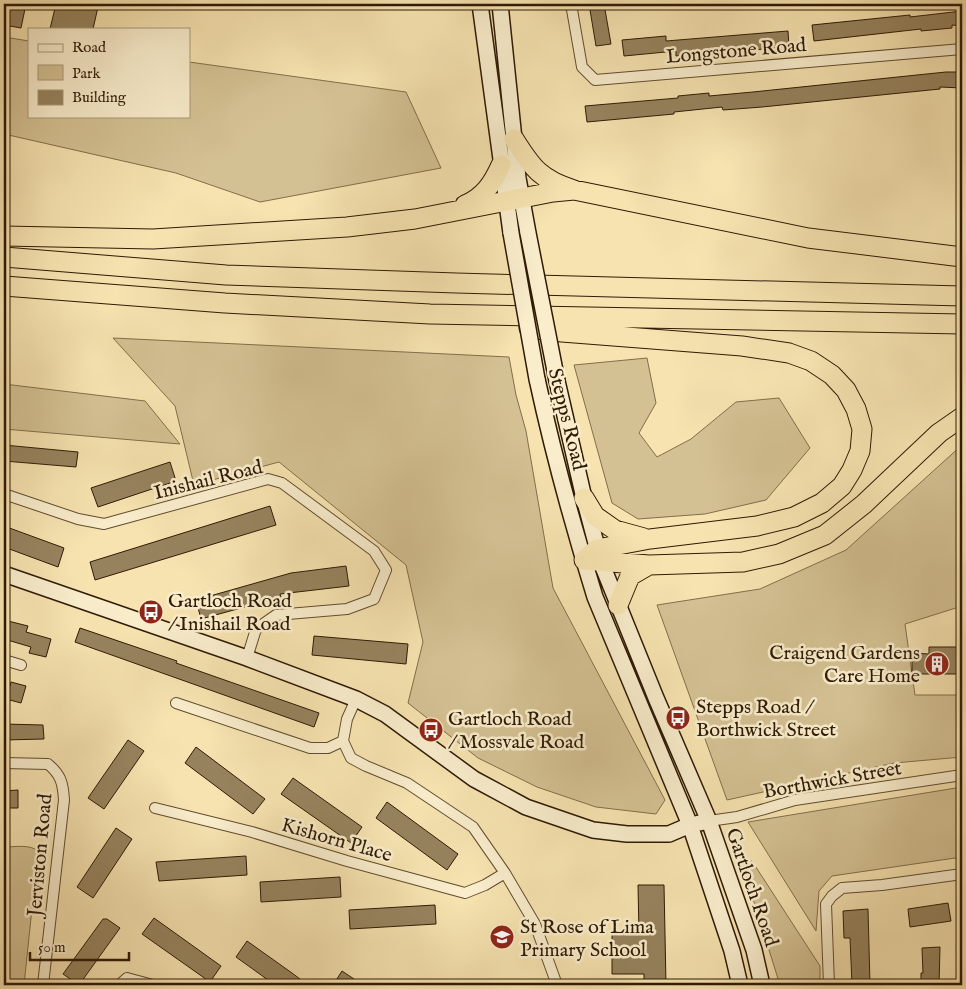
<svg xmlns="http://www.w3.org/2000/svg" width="966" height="989" font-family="'IM FELL English',serif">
  <rect width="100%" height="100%" fill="#f6e3b0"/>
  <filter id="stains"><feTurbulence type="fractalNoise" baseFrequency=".004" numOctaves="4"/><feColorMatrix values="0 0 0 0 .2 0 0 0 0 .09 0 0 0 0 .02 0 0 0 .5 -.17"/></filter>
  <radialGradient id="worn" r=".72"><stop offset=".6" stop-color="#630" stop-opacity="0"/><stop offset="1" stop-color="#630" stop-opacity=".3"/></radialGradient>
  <path fill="#d4c193" stroke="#826e4c" d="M 4,37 L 29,41 L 29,116 L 189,116 L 189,62 L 406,92 L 441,168 L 260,202 L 176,173 L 4,134 Z
    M 113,338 L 509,357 L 516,395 L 526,431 L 553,588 L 665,800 L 656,814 L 596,807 L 537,787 L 478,758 L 408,703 L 423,642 L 406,565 L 279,462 L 194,485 L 175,406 Z
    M 647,358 L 656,403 L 639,433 L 657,457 L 691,439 L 736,402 L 779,398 L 810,448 L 766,500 L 705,514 L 638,519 L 612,503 L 574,365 Z
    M 4,384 L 145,401 L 180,444 L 4,429 Z
    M 962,445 L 962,606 L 905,624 L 915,695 L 962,695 L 962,757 L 894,763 L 727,800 L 657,605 L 760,589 L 846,550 Z
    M 962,787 L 962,857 L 832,876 L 819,891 L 816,931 L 748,822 Z
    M 4,847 C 14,847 30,844 38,851 L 24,985 L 4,985 Z
    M 752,861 L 820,966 L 820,985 L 780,985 L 742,864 Z"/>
  <path fill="#96835e" stroke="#2f1a05" d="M 4,4 L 26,4 L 21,28 L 4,25 Z
    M 56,4 L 85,4 L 98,7 L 93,29 L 50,29 Z
    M 589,4 L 604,4 L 611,44 L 596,46 Z
    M 962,11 L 962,26 L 952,25 L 952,28 L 921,31 L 921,29 L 814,41 L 812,25 L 910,15 L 910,17 Z
    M 788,31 L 789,47 L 676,56 L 676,51 L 624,56 L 622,40 L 666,36 L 666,41 Z
    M 946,72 L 962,72 L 962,88 L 940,87 L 940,89 L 762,107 L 723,110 L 722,107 L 674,112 L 674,114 L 587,122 L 585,106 L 678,98 L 678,96 L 709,93 L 709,96 L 753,92 Z
    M 4,445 L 78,452 L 76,467 L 4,461 Z
    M 170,462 L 176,481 L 98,507 L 91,488 Z
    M 270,506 L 276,525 L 95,580 L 90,562 Z
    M 4,526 L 64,548 L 58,567 L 4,547 Z
    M 346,566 L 349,586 L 280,594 L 281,597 L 201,619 L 196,600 L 291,573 Z
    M 4,620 L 28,626 L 26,632 L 51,639 L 46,657 L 29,653 L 31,647 L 4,639 Z
    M 80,628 L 177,661 L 176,663 L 319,713 L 314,727 L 75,642 Z
    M 314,636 L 408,644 L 406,664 L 312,655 Z
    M 929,647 L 962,647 L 962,674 L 912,674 L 912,653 L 929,654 Z
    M 11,682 L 26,686 L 21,703 L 6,699 Z
    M 4,724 L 43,725 L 44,739 L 4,740 Z
    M 128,740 L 144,751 L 104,809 L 88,798 Z
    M 196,747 L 265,799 L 253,814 L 185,763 Z
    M 293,778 L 362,827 L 351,843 L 281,794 Z
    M 18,790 L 18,808 L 4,808 L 4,791 Z
    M 387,802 L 458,854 L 447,870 L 376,818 Z
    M 116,828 L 132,839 L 93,898 L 77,887 Z
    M 246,856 L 247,875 L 159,881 L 156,862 Z
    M 340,877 L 341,897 L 261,902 L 260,882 Z
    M 638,885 L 664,885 L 666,985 L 644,985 L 644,974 L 612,974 L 612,935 L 639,934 Z
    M 948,903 L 951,921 L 910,927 L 908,909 Z
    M 435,905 L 436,924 L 350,929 L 349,910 Z
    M 868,909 L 870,985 L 852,985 L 850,938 L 844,938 L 843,911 Z
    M 154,918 L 221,966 L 210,982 L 142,934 Z
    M 103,919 L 107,919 L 120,928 L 79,985 L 63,974 Z
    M 247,941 L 292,973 L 308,985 L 275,985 L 236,957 Z
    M 940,947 L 939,985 L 921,985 L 921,973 L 923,973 L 922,948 Z
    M 342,971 L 363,985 L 333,985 Z"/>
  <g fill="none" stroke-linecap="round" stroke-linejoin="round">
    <defs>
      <path id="street" d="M 571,4 L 582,67 L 595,80 L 962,49
        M 4,494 L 78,519 L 104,524 L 268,479 L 282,483 L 374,551 L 386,570 L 374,599 L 347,609 L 276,615 L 256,629 L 247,658
        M 4,660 L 21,665
        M 356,699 L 347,719 L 343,741 L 351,758 L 366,766 L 407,783 L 473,827 L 505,873 L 535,924 L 557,985
        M 176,703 L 310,748 L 328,748 L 343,741
        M 4,763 L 48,764 C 61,775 63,783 64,800 L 43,985
        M 155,808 L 252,832 L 347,861 L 465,893 L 485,885 L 505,873
        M 709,821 L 737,817 L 795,800 L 962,775
        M 119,985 L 127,978 L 153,985
        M 829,985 L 826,904 L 832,896 L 842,888 L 882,885 L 962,874"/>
      <path id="secondary" d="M 480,4 L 511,233
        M 500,4 L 518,178 L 528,233
        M 537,379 C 553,453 573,526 595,597 L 690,825 L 732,951 L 740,985
        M 557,381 L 584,498 L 601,562 L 656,698 L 709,821 L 754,950 L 762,985
        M 4,574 L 247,658 L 356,699 L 385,714 L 474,779 L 526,807 L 593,830 L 627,834 L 669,834 L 690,825 L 709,821"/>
      <path id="highway" d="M 514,139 C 532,168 541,180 574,190 L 808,238 L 962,257
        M 465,205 C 484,197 493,183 501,165
        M 4,236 L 153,239 L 347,227 L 415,219 L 553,192 L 574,190
        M 4,257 L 226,275 L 456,283 L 962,296
        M 4,286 L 225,303 L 430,314 L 962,324
        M 529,328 L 562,332 L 742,346 L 789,353 L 811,361 L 832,375 L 846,390 L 856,409 L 862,429 L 860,451 L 852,470 L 842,486 L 822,503 L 794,517 L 757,526 L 650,539 L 597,549 L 584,560
        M 584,498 L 595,516 L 615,530 L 644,538
        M 584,560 L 649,565 L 743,562 L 779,554 L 825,535 L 864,504 L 939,433 L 962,417
        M 618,605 L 630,576 L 649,565"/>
    </defs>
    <use href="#street" stroke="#614c30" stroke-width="12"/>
    <use href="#secondary" stroke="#2f1a05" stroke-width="18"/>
    <use href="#highway" stroke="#2f1a05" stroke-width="21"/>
    <use href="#street" stroke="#f9edcc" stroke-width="10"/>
    <use href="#secondary" stroke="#f9edcc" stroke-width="15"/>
    <use href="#highway" stroke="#f6e3b0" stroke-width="19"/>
    <defs>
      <path id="secondary-bridge" d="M 511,233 L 537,379
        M 528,233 L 557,381"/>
    </defs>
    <use href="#secondary-bridge" stroke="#2f1a05" stroke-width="18" stroke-linecap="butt"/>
    <use href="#secondary-bridge" stroke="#f9edcc" stroke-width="15"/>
  </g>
  <defs>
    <symbol id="bus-disc" viewBox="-11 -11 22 22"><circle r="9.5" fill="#8f2418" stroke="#f9edcc"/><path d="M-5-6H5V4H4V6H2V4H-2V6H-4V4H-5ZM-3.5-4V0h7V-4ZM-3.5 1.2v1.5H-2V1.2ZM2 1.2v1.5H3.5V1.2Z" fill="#fff"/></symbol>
    <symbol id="building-disc" viewBox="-11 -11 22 22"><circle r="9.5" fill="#8f2418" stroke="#f9edcc"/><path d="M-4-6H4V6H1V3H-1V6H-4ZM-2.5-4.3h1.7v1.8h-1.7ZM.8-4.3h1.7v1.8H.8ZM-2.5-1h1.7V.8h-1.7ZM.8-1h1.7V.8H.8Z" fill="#fff"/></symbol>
    <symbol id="school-disc" viewBox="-11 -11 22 22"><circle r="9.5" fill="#8f2418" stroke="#f9edcc"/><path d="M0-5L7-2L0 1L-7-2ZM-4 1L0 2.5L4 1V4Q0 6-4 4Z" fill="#fff"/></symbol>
  </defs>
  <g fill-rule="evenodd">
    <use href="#bus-disc" x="137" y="598" width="28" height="28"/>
    <use href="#building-disc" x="923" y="650" width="28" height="28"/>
    <use href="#bus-disc" x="664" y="704" width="28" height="28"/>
    <use href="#bus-disc" x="417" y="716" width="28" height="28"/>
    <use href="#school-disc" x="488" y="923" width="28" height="28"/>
  </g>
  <g text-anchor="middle" stroke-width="5" stroke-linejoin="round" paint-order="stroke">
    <g font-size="20" fill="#2f1a05" stroke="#f9edcc">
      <text transform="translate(736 50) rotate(-5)" y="7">Longstone Road</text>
      <text transform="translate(568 419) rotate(76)" y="7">Stepps Road</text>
      <text transform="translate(208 479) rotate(-14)" y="7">Inishail Road</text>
      <text transform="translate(832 779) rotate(-10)" y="7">Borthwick Street</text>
      <text transform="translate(337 839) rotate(16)" y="7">Kishorn Place</text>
      <text transform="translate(39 855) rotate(-85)" y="7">Jerviston Road</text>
      <text transform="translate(753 887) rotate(71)" y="7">Gartloch Road</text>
    </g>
    <g font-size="20" fill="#2f1a05" stroke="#f9edcc" text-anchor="start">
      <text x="168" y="607">Gartloch Road<tspan x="168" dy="23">/ Inishail Road</tspan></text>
      <text x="920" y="659" text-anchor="end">Craigend Gardens<tspan x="920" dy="23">Care Home</tspan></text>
      <text x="696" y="713">Stepps Road /<tspan x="696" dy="23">Borthwick Street</tspan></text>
      <text x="448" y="725">Gartloch Road<tspan x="448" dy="23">/ Mossvale Road</tspan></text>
      <text x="520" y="933">St Rose of Lima<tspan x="520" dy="23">Primary School</tspan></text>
    </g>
  </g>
  <rect width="966" height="989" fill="none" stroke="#f6e3b0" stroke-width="20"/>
  <rect x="5" y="5" width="956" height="979" fill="none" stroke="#2f1a05" stroke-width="2.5"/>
  <rect x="10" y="10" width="946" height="969" fill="none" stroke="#2f1a05"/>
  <rect x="28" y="28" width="162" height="90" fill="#f9edcc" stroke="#a8997c"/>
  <rect x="38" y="44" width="25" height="8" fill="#f9edcc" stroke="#a8997c"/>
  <text x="72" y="52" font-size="15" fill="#2f1a05">Road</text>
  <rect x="38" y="65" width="25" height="15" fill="#d4c193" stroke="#a8997c"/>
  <text x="72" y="78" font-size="15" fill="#2f1a05">Park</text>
  <rect x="38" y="90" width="25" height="15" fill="#96835e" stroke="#a8997c"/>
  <text x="72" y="102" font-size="15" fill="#2f1a05">Building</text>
  <path d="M30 952v8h99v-8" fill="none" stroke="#2f1a05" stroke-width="2.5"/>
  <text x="38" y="952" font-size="15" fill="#2f1a05" stroke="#f9edcc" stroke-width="4" paint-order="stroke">50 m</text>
  <rect width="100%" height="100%" filter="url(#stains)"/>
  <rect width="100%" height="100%" fill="url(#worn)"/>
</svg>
